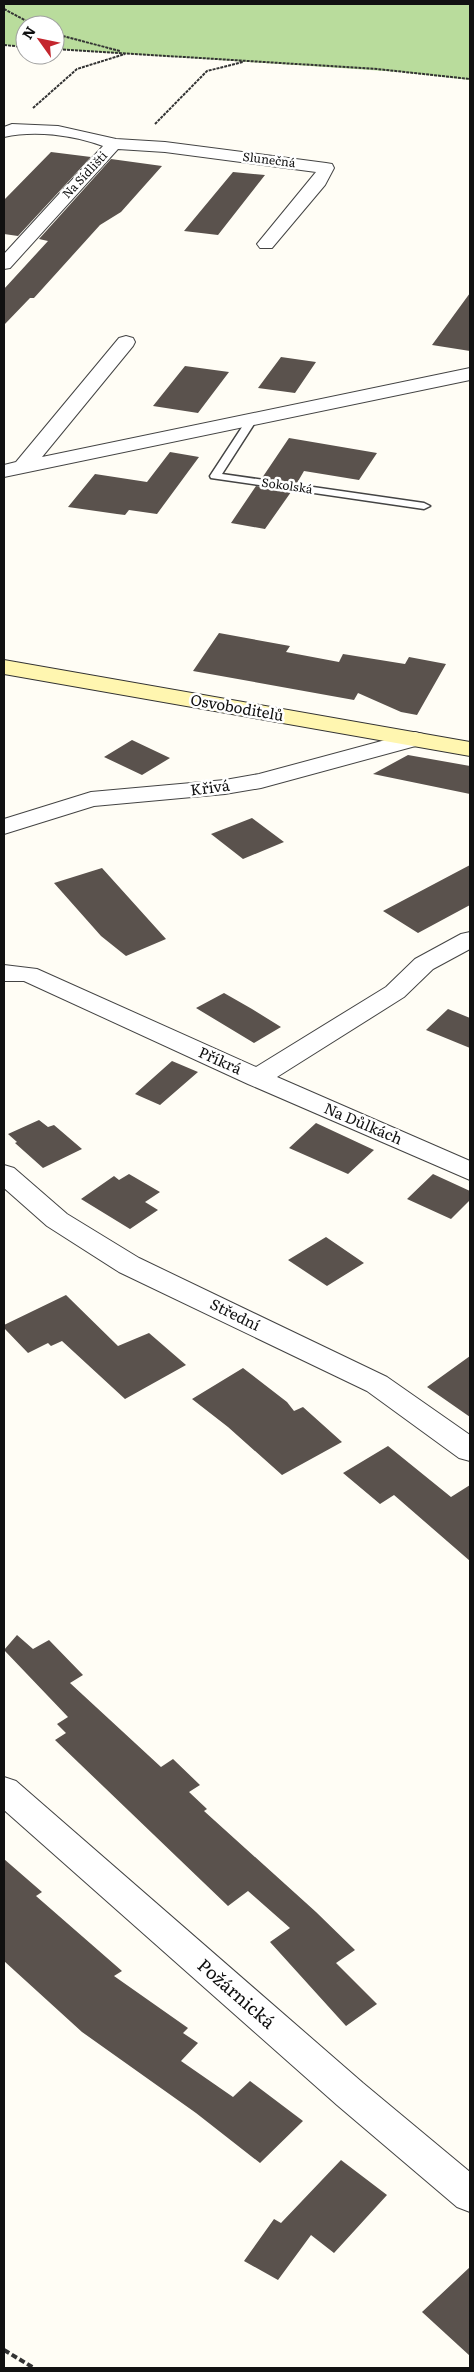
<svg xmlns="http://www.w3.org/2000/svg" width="474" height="2372" font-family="Literata,serif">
  <rect width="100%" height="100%" fill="#fffdf5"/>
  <path fill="#b9dc9c" d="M 4,4 L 470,4 L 470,80 L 400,72 L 55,49 L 55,25 L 25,25 L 25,47 L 4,45 Z"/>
  <path fill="#5a524d" d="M 51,152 L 91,157 L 18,236 L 4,234 L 4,200 Z
    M 111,159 L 162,166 L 121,212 L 100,225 L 34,298 L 30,298 L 4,325 L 4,289 L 48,241 L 39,239 Z
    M 233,172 L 265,175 L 218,235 L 184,231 Z
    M 470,293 L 470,351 L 432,345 Z
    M 281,357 L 316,362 L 295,393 L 258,388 Z
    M 185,366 L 229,372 L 198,413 L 153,406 Z
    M 289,438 L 377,453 L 359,480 L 304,471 L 297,483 L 262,478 Z
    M 170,452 L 199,457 L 157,514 L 129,510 L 125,515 L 117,514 L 68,507 L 95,474 L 147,482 Z
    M 256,486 L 291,492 L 265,529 L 231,523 Z
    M 219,633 L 290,646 L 286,652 L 339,662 L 343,654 L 405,664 L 409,657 L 446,664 L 417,715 L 401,712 L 358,693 L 354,700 L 193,671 Z
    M 132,740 L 170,758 L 142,775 L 104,757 Z
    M 408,755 L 470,766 L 470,794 L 373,774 Z
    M 252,818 L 284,842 L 243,859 L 211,834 Z
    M 470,865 L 470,905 L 418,933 L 383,911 Z
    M 102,868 L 166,939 L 126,956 L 101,936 L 54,883 Z
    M 224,993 L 252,1009 L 281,1027 L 254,1043 L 196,1008 Z
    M 448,1009 L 470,1018 L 470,1048 L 426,1030 Z
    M 172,1061 L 198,1072 L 160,1105 L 135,1094 Z
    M 39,1120 L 48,1127 L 54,1125 L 82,1149 L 43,1168 L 15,1143 L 17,1142 L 8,1134 Z
    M 316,1123 L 374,1150 L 348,1174 L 289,1148 Z
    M 129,1174 L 160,1192 L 145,1202 L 158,1210 L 130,1229 L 81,1199 L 114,1176 L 119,1180 Z
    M 433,1174 L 470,1191 L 470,1200 L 451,1219 L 407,1199 Z
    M 326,1237 L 364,1263 L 327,1286 L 288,1260 Z
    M 66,1295 L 118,1346 L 149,1333 L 186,1365 L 125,1399 L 62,1341 L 51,1346 L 48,1343 L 28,1353 L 4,1328 L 4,1325 Z
    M 470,1356 L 470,1417 L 427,1387 Z
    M 243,1368 L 287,1402 L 294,1411 L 303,1407 L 342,1442 L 282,1475 L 228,1427 L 192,1399 Z
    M 388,1446 L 451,1497 L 470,1485 L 470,1561 L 394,1495 L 380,1504 L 343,1473 Z
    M 17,1635 L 33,1649 L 49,1640 L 83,1675 L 70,1683 L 161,1767 L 173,1759 L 200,1785 L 189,1792 L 207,1809 L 204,1811 L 316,1912 L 355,1950 L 336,1963 L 377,2004 L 346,2026 L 270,1942 L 290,1928 L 248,1891 L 228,1906 L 55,1740 L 66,1733 L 57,1724 L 68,1717 L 4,1650 Z
    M 4,1859 L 42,1892 L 36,1896 L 122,1971 L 114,1976 L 188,2028 L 183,2033 L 198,2043 L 181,2061 L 233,2097 L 250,2081 L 303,2121 L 260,2163 L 196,2113 L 82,2032 L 4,1961 Z
    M 341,2160 L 387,2195 L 334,2253 L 311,2235 L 278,2280 L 244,2261 L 274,2219 L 281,2223 Z
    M 470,2267 L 470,2356 L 422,2312 Z"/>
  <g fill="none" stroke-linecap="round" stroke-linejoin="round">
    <defs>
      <path id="lane" d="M 251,418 L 256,421 L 222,474 L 424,503 L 430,506 L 424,509 L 211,478 L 210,476 L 246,421 Z"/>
      <path id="street" d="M 12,124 L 58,126 L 116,139 L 165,142 L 326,163 L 332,164 L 334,168 L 325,185 L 272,248 L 260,248 L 257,244 L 316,172 L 165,152 L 118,149 L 10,268 L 4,269 L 4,254 L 103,146 C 73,135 35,130 4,137 L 4,127 Z
        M 126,336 L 133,338 L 135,342 L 133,346 L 42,457 L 470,368 L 470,380 L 4,477 L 4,465 L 16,462 L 119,338 Z
        M 415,732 L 423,734 L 426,739 L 423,744 L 261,788 L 225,794 L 94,806 L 4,834 L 4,819 L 91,792 L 225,780 L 259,774 Z
        M 470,932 L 470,949 L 433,969 L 404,997 L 277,1077 L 470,1161 L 470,1180 L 248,1084 L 24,981 L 4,981 L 4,965 L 37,969 L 256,1067 L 386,987 L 415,959 L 461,934 Z
        M 4,1165 L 14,1168 L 67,1214 L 139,1258 L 387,1377 L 470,1435 L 470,1461 L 459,1458 L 367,1391 L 119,1272 L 47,1226 L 4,1188 Z
        M 4,1777 L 16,1781 L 363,2083 L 470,2172 L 470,2212 L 457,2207 L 337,2105 L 4,1810 Z"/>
      <path id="secondary" d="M 4,660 L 470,742 L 470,756 L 4,674 Z"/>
    </defs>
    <use href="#lane" stroke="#444" stroke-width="3"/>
    <use href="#street" stroke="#444" stroke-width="2"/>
    <use href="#secondary" stroke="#333" stroke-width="2"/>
    <path stroke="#333" stroke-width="2" stroke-dasharray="3 1" stroke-linecap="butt" d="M 4,9 L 34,25
      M 55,34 L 120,51
      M 4,45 L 25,47
      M 55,49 L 377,69 L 470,79
      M 33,108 L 77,69 L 125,54
      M 155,124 L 207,71 L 243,62"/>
    <path stroke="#333" stroke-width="4" stroke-dasharray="6 3" stroke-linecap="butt" d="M 4,2350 L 34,2368"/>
    <use href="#lane" fill="#fff" fill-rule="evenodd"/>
    <use href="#street" fill="#fff" fill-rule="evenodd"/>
    <use href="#secondary" fill="#fff6b0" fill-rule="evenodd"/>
  </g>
  <g text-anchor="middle" stroke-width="5" stroke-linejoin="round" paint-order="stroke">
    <g font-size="12" fill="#111" stroke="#fff">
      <text transform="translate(269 160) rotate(7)" y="4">Slunečná</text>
      <text transform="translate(85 175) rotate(-47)" y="4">Na Sídlišti</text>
      <text transform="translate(287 486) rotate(8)" y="4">Sokolská</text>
    </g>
    <g font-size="15" fill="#111" stroke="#fff">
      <text transform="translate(237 708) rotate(10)" y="5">Osvoboditelů</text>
      <text transform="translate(210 788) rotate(-7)" y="5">Křivá</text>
      <text transform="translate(220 1061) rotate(24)" y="5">Příkrá</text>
      <text transform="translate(363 1124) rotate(23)" y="5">Na Důlkách</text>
      <text transform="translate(235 1315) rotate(26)" y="5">Střední</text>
    </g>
    <g font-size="18" fill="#111" stroke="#fff">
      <text transform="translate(236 1994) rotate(41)" y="6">Požárnická</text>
    </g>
  </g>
  <rect width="474" height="2372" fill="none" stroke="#111111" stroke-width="10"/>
  <g transform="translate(40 40) rotate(303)"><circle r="24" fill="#ffffff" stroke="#a0a0a0"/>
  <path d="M0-4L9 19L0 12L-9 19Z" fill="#c4262e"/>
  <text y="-8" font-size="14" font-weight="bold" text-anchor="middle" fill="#111111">N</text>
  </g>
</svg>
